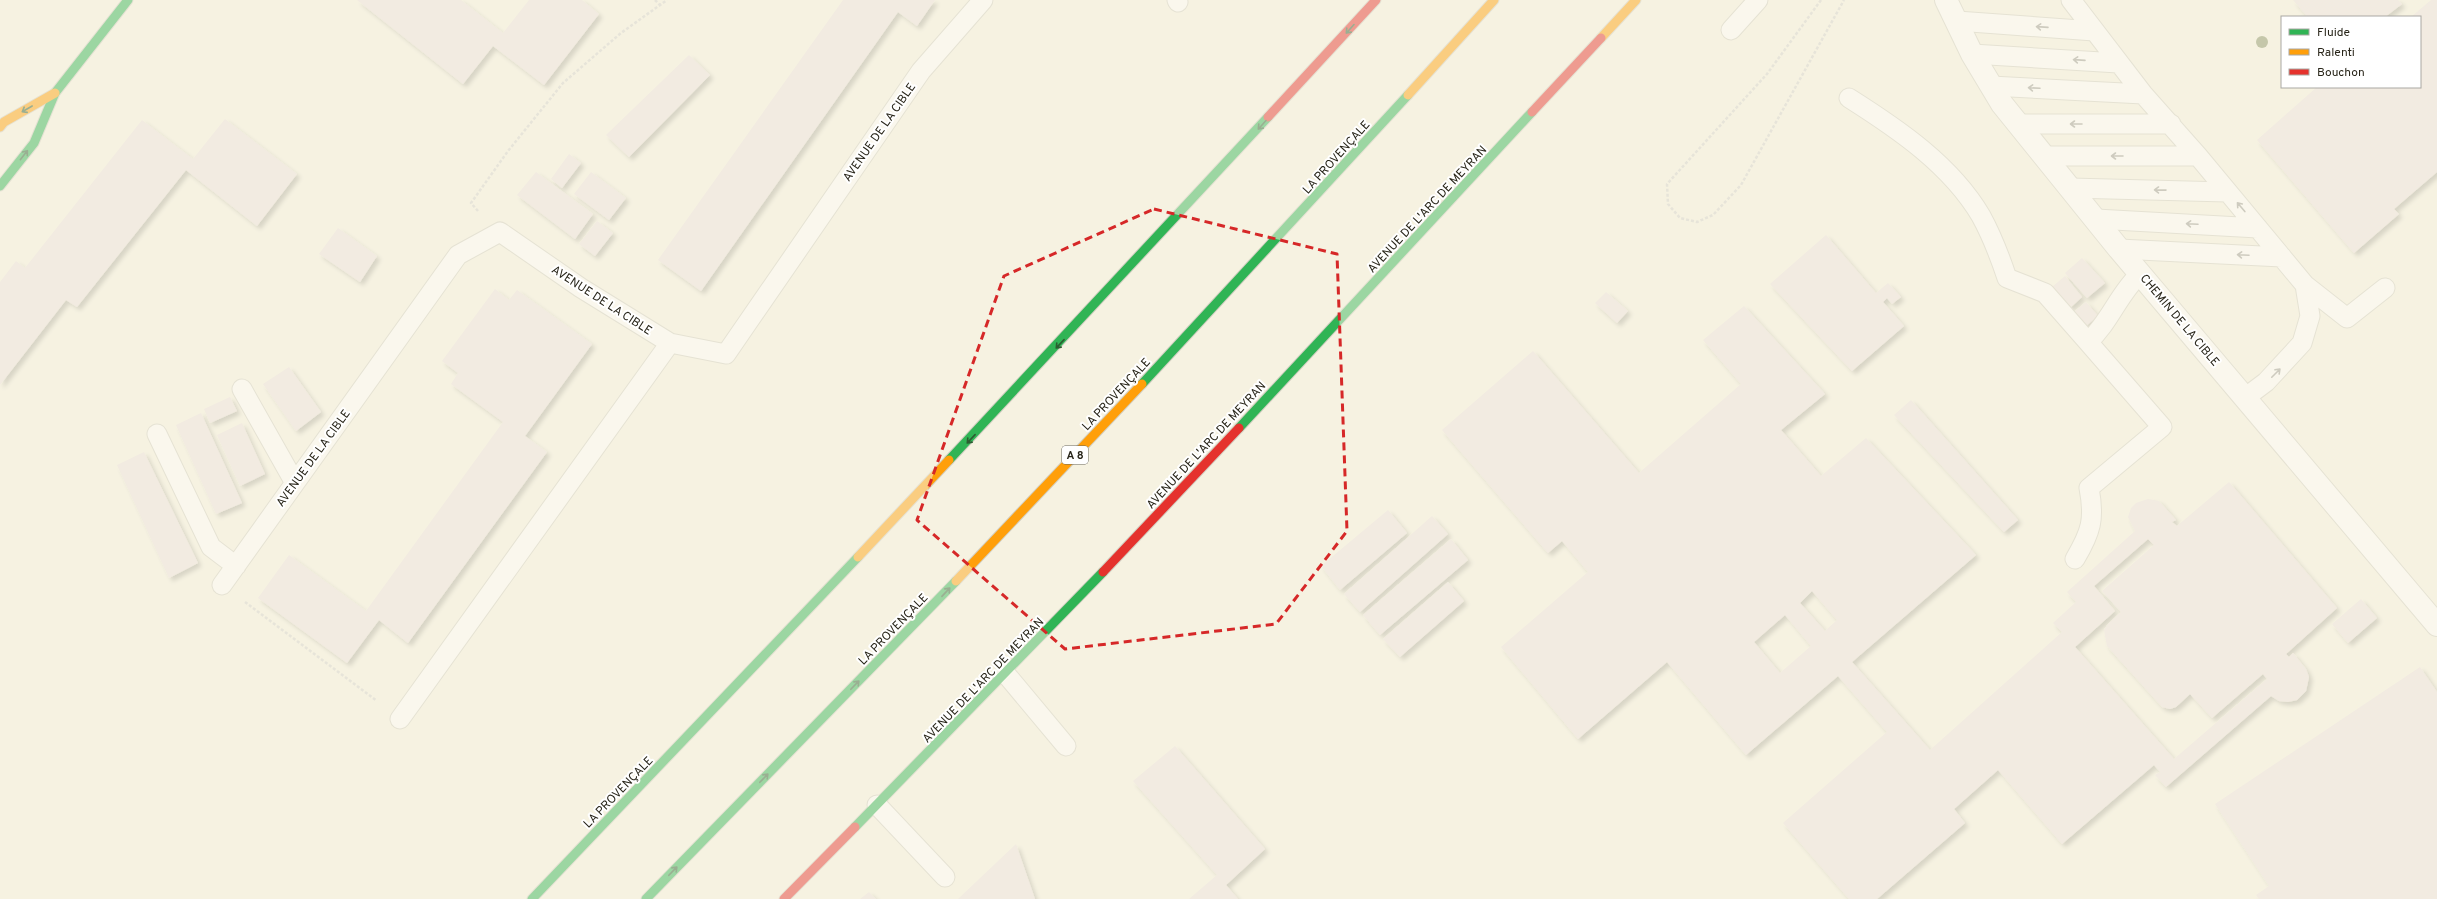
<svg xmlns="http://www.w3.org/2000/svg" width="2437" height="899" font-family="Overpass,sans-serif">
  <defs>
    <filter id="shadow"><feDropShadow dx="3.5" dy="3.5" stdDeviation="2" flood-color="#0004"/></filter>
  </defs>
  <rect width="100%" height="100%" fill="#f6f2e1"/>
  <path fill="#ede2df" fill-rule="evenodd" filter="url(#shadow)" d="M 357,0 L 461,0 L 503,33 L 529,0 L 582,0 L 599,14 L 544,85 L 493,46 L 463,84 Z
    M 843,0 L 935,0 L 917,26 L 898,12 L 701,291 L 658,260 Z
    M 2293,0 L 2398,0 L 2402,4 L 2385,17 L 2304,17 L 2306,15 Z
    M 2431,0 L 2437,0 L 2437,172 L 2394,209 L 2399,214 L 2354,253 L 2257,140 L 2317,87 L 2420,87 L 2420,17 L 2411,17 Z
    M 689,55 L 710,75 L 629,157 L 606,135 Z
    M 225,119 L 297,174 L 257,226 L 186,170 L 77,307 L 66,300 L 0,385 L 0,282 L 16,261 L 25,268 L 142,120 L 193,159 Z
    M 569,154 L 581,163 L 562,188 L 551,179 Z
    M 536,172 L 593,214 L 575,239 L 517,195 Z
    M 591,172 L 626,198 L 609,220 L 574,194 Z
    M 597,221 L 613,233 L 595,256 L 579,244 Z
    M 338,228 L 377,256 L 360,282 L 319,254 Z
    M 1826,235 L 1876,293 L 1888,283 L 1901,297 L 1892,304 L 1887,298 L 1883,302 L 1904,326 L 1852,371 L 1770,284 Z
    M 2082,258 L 2105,283 L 2087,298 L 2065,273 Z
    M 2065,276 L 2082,297 L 2070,308 L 2052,287 Z
    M 495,289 L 509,300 L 517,290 L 592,344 L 525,436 L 547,452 L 408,643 L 379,620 L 347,663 L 258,598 L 289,555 L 366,611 L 503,422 L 451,384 L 458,373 L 442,361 Z
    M 1606,292 L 1628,311 L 1617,323 L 1595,303 Z
    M 2086,302 L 2098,316 L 2086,326 L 2074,312 Z
    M 1744,306 L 1825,394 L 1781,430 L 1821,476 L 1866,438 L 1976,555 L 1852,662 L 1930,750 L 2062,632 L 2053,623 L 2076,602 L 2067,592 L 2135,531 L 2128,517 L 2131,508 L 2136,503 L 2148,499 L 2159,501 L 2176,520 L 2172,522 L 2177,526 L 2229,482 L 2337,608 L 2286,654 L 2289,657 L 2293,653 L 2306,669 L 2309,677 L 2306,691 L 2297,700 L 2288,702 L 2279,701 L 2271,696 L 2166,787 L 2155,775 L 2160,772 L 2154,765 L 2062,844 L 1998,770 L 1954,809 L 1965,823 L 1877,899 L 1849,899 L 1783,823 L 1887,732 L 1838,676 L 1746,755 L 1667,662 L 1578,739 L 1501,647 L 1588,572 L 1562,541 L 1548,553 L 1442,430 L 1533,351 L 1639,473 L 1741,384 L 1703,340 ZM 2148,539 L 2154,545 L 2102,591 L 2121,612 L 2108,624 L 2104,630 L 2107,646 L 2162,707 L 2170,709 L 2176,707 L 2190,694 L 2212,718 L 2263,674 L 2267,679 L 2174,759 L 2075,647 L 2115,611 L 2094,586 ZM 1812,591 L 1837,620 L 1825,631 L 1800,603 ZM 1785,615 L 1811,646 L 1780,673 L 1754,642 Z
    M 289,367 L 321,412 L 296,431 L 263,384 Z
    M 230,397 L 237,411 L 210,423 L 204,409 Z
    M 1911,400 L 2018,520 L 2004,532 L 1894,415 Z
    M 201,413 L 242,503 L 216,514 L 176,425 Z
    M 242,423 L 265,474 L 240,486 L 217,435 Z
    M 144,452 L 198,563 L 169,578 L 117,465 Z
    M 1388,510 L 1407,533 L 1340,590 L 1321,566 Z
    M 1432,516 L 1448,534 L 1360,612 L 1344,594 Z
    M 1451,539 L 1468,560 L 1380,635 L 1363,615 Z
    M 1448,582 L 1464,601 L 1400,657 L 1383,639 Z
    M 2361,599 L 2377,618 L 2348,643 L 2332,624 Z
    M 2420,667 L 2437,692 L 2437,899 L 2259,899 L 2256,895 L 2269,886 L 2215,804 Z
    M 1175,746 L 1265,849 L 1226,885 L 1238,899 L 1189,899 L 1217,875 L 1133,781 Z
    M 1016,844 L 1035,899 L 958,899 Z
    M 869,892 L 876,899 L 860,899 Z"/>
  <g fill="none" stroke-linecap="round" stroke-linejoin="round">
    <defs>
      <path id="lane" d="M 1177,0 L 1178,2
        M 2071,0 L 2143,94 L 2198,156 L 2305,285 L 2310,316 L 2302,343 L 2266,382 L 2246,397
        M 1957,21 L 2094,31
        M 1731,30 L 1758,0
        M 1972,54 L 2118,63
        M 1991,86 L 2143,94
        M 1849,98 C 1898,129 1951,165 1981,216 C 1992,236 2000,257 2007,278 L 2045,293 L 2088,342 C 2110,322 2119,293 2140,274
        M 2018,124 L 2171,124
        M 2044,156 L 2198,156
        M 2070,188 L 2227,192
        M 2096,219 L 2258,228
        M 2119,249 L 2282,257
        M 2305,285 L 2347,318 L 2385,288
        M 242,389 L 295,483
        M 157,434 L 211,547 L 236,566
        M 2075,559 C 2091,532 2095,519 2089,488 L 2162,427 L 2088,342
        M 222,585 L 458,255 L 500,232 L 581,288 L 670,343 L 726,354 L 921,71 L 983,0
        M 1005,673 L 1066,746
        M 400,719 L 670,343
        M 877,805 L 945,877"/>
      <path id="street" d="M 1946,0 L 1972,54 L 2002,104 L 2119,249 L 2437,625"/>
      <path id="fast" d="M 0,186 L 34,143 L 55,93 L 128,0
        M 1142,384 L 1408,95
        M 1239,428 L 1532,112
        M 949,460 L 1268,117
        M 855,827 L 1103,572
        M 532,899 L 858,557
        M 646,899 L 956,581"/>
      <path id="slow" d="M 1601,38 L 1636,0
        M 1408,95 L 1494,0
        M 0,127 L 4,122 L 55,93
        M 858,557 L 949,460
        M 956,581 L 1142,384"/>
      <path id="jam" d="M 1532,112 L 1601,38
        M 1268,117 L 1376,0
        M 1103,572 L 1239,428
        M 784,899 L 855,827"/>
    </defs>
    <use href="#lane" stroke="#d2cfc2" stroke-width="21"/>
    <use href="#street" stroke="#d2cfc2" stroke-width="24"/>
    <use href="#fast" stroke="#d2cfc2" stroke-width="11"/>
    <use href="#slow" stroke="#d2cfc2" stroke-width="11"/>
    <use href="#jam" stroke="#d2cfc2" stroke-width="11"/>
    <path stroke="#d4d3ce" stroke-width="2.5" stroke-dasharray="3 2" stroke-linecap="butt" d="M 655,0 L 660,5
      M 1821,0 L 1767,74 L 1667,184 L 1668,204 L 1680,218 L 1697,222 L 1713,215 L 1741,185 L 1844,0
      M 478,211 L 471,203 L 508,151 L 563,83 L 621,33 L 667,0
      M 245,602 L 377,701"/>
    <use href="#lane" stroke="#fefdfa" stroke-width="19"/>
    <use href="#street" stroke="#fefdfa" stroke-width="22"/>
    <use href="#fast" stroke="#30b455" stroke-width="9"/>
    <use href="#slow" stroke="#ff9f0a" stroke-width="9"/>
    <use href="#jam" stroke="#e5322d" stroke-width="9"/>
  </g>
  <circle fill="#8b9367" cx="2262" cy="42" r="6"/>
  <defs><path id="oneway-shaft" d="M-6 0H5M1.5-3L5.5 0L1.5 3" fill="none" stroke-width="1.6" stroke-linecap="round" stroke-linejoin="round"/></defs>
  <g stroke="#9e9c95">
    <use href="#oneway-shaft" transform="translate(2042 27) rotate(-176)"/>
    <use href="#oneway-shaft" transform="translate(2079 60) rotate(-176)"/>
    <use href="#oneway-shaft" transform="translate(2034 88) rotate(-177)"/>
    <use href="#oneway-shaft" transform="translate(2076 124) rotate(-180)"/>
    <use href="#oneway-shaft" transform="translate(2117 156) rotate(180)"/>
    <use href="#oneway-shaft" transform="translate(2160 190) rotate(-179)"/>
    <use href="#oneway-shaft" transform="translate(2241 207) rotate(-130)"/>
    <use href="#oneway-shaft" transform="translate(2192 224) rotate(-177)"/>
    <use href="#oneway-shaft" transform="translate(2243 255) rotate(-177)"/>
    <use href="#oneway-shaft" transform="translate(2276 373) rotate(-45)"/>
  </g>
  <g stroke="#2b5e31">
    <use href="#oneway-shaft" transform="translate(1350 29) rotate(132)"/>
    <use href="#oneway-shaft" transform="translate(27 109) rotate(150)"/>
    <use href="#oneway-shaft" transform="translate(1262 125) rotate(132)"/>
    <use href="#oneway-shaft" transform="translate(24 155) rotate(-52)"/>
    <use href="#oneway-shaft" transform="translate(1060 344) rotate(133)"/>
    <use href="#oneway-shaft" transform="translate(971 439) rotate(133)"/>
    <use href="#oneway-shaft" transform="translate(946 592) rotate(-47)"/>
    <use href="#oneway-shaft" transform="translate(855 685) rotate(-46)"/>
    <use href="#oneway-shaft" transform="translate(764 778) rotate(-46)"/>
    <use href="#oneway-shaft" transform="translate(673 871) rotate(-46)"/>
  </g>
  <path d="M0 0H2437V899H0ZM 1154,209 L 1337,254 L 1347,531 L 1276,624 L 1065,649 L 917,520 L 1004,276 Z" fill="#f6f2e1" fill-opacity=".55" fill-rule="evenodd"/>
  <path fill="none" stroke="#d62828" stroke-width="3" stroke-dasharray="8 5" stroke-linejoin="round" d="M 1154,209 L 1337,254 L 1347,531 L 1276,624 L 1065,649 L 917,520 L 1004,276 Z"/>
  <g text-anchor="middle" stroke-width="4" stroke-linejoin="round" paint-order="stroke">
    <rect fill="#fff" stroke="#68665e" stroke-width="1" x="1062" y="446" width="26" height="18" rx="3"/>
    <g font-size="11" font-weight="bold" fill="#282519">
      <text x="1075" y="459">A 8</text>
    </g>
    <g font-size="12" fill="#282519" stroke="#fff">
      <text transform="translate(879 132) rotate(-55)" y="4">AVENUE DE LA CIBLE</text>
      <text transform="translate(1336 157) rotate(-48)" y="4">LA PROVENÇALE</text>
      <text transform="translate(1427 209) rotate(-47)" y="4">AVENUE DE L'ARC DE MEYRAN</text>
      <text transform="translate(602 300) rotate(33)" y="4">AVENUE DE LA CIBLE</text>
      <text transform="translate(2180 320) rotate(50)" y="4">CHEMIN DE LA CIBLE</text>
      <text transform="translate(1116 394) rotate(-47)" y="4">LA PROVENÇALE</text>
      <text transform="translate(1206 445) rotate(-47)" y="4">AVENUE DE L'ARC DE MEYRAN</text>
      <text transform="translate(313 458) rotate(-54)" y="4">AVENUE DE LA CIBLE</text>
      <text transform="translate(893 629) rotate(-46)" y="4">LA PROVENÇALE</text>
      <text transform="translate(983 680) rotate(-46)" y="4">AVENUE DE L'ARC DE MEYRAN</text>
      <text transform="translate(618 792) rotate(-46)" y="4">LA PROVENÇALE</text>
    </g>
  </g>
  <rect x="2281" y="16" width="140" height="72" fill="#ffffff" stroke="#a9a8a3"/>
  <rect x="2289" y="29" width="20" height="6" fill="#30b455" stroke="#a9a8a3"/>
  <text x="2317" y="36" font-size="12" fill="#282519">Fluide</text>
  <rect x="2289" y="49" width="20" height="6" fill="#ff9f0a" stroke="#a9a8a3"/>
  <text x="2317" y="56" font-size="12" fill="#282519">Ralenti</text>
  <rect x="2289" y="69" width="20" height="6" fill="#e5322d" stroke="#a9a8a3"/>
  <text x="2317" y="76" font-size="12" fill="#282519">Bouchon</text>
</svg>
